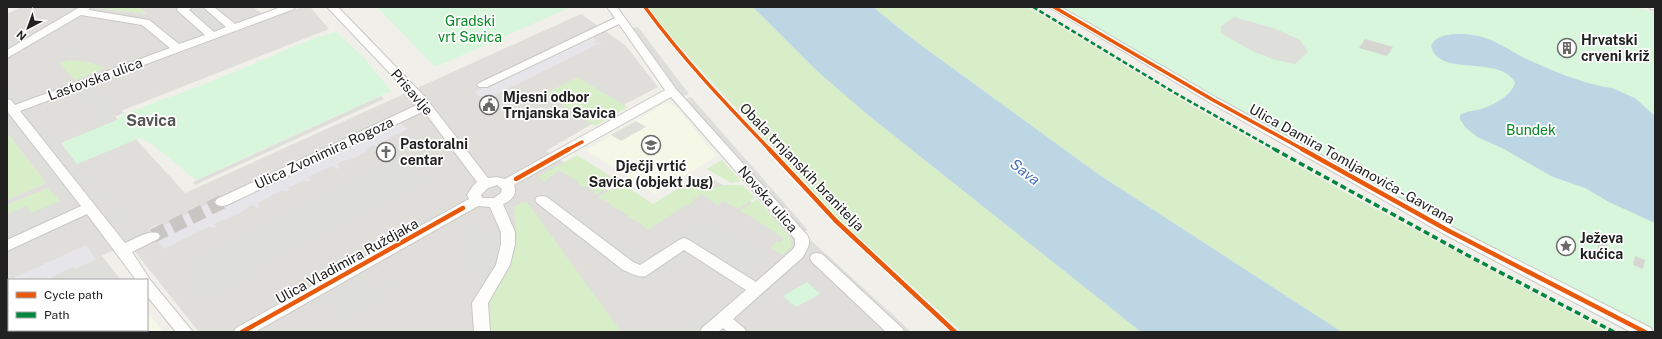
<svg xmlns="http://www.w3.org/2000/svg" width="1662" height="339" font-family="'Public Sans',sans-serif">
  <rect width="100%" height="100%" fill="#f0efea"/>
  <path fill="#dfdedb" d="M 21,7 L 101,7 L 100,8 L 147,14 L 138,7 L 253,7 L 270,19 L 302,7 L 310,7 L 329,29 L 113,114 L 185,193 L 581,14 L 625,45 L 658,87 L 629,102 L 546,151 L 646,215 L 711,178 L 806,236 L 911,332 L 199,332 L 128,243 L 75,269 L 73,267 L 46,280 L 9,280 L 9,297 L 7,298 L 7,214 L 26,206 L 48,188 L 7,205 L 7,200 L 46,183 L 7,133 L 7,14 Z"/>
  <path fill="#f6f8e7" d="M 666,103 L 675,106 L 716,156 L 656,194 L 586,150 Z
    M 147,311 L 163,332 L 60,332 L 64,330 L 147,330 Z"/>
  <path fill="#d8eec8" d="M 101,7 L 138,7 L 147,14 L 99,8 Z
    M 648,7 L 753,7 L 817,71 L 868,115 L 1141,332 L 962,332 L 838,219 L 669,35 Z
    M 873,7 L 1028,7 L 1192,106 L 1353,197 L 1607,332 L 1342,332 L 1098,174 L 914,40 Z
    M 70,60 L 88,62 L 106,68 L 75,80 L 59,63 Z
    M 577,77 L 628,107 L 595,126 L 545,94 Z
    M 7,133 L 46,183 L 7,200 Z
    M 577,155 L 618,181 L 596,195 L 594,194 L 595,192 L 586,186 L 584,187 L 578,183 L 579,182 L 559,170 L 544,182 L 538,177 Z
    M 722,160 L 741,181 L 731,183 L 707,169 Z
    M 707,179 L 712,181 L 713,186 L 717,187 L 725,185 L 743,185 L 755,198 L 739,209 L 723,201 L 717,205 L 702,194 L 693,200 L 694,201 L 689,205 L 687,204 L 648,230 L 634,219 L 633,220 L 627,216 L 628,215 L 610,205 L 611,204 L 598,197 L 621,183 L 653,204 L 682,186 L 687,188 Z
    M 48,188 L 60,201 L 31,214 L 26,206 L 7,214 L 7,205 Z
    M 757,199 L 790,237 L 792,246 L 783,255 L 770,247 L 777,241 L 780,243 L 784,239 L 775,233 L 776,232 L 756,221 L 757,220 L 740,211 Z
    M 527,202 L 621,332 L 491,332 C 481,297 502,290 512,260 C 518,245 517,223 513,207 L 518,204 Z"/>
  <path fill="#d8f6dc" d="M 377,7 L 571,7 L 435,67 Z
    M 1057,7 L 1635,7 L 1655,13 L 1655,332 L 1443,225 L 1217,102 Z
    M 336,32 L 364,58 L 391,91 L 196,180 L 152,144 L 140,138 L 77,164 L 61,143 L 117,120 L 124,114 L 205,84 L 315,38 Z
    M 807,282 L 820,294 L 796,307 L 783,296 Z"/>
  <path fill="#dededb" d="M 182,7 L 207,7 L 228,25 L 210,31 Z
    M 1234,17 L 1276,29 L 1300,40 L 1308,52 L 1295,64 L 1272,59 L 1252,51 L 1221,33 L 1221,26 Z
    M 638,27 L 689,94 L 682,96 L 631,28 Z
    M 123,30 L 127,34 L 60,57 L 53,50 L 64,47 L 67,50 Z
    M 151,54 L 153,56 L 37,99 L 35,96 Z
    M 584,74 L 624,97 L 619,100 L 578,77 Z
    M 7,84 L 78,170 L 70,173 L 7,95 Z
    M 97,87 L 124,113 L 58,139 L 56,136 L 101,118 L 78,94 Z
    M 381,96 L 384,99 L 195,185 L 193,182 Z
    M 544,96 L 585,121 L 579,124 L 539,99 Z
    M 691,97 L 808,230 L 801,233 L 685,99 Z
    M 528,99 L 558,118 L 552,121 L 522,102 Z
    M 7,113 L 59,179 L 52,182 L 7,125 Z
    M 636,121 L 646,127 L 621,141 L 611,135 Z
    M 398,153 L 430,181 L 200,302 L 182,274 L 194,268 L 188,260 Z
    M 86,170 L 139,232 L 131,236 L 78,173 Z
    M 61,181 L 77,201 L 69,204 L 53,185 Z
    M 547,191 L 643,259 L 706,216 L 771,257 L 734,285 L 691,256 L 650,285 L 644,280 L 636,285 L 562,231 L 568,227 L 531,201 Z
    M 60,201 L 68,211 L 32,227 L 15,234 L 7,222 L 7,214 L 26,206 L 31,213 Z
    M 480,219 L 492,234 L 493,244 L 488,276 L 463,274 L 469,250 L 467,240 L 455,230 Z
    M 826,254 L 911,332 L 899,332 L 819,258 Z
    M 102,256 L 121,280 L 46,280 L 73,267 L 75,269 Z
    M 441,257 L 444,259 L 400,285 L 397,282 L 381,293 L 385,297 L 343,323 L 319,299 L 360,275 L 376,288 L 392,278 L 397,282 Z
    M 799,260 L 804,263 L 753,309 L 747,305 Z
    M 9,297 L 9,330 L 48,330 L 44,332 L 7,332 L 7,298 Z
    M 722,300 L 730,305 L 699,332 L 685,332 Z"/>
  <path fill="#e6e5e9" d="M 593,36 L 592,38 L 597,40 L 592,43 L 602,42 L 485,100 L 474,92 L 509,76 L 511,77 L 515,76 L 513,74 Z
    M 397,121 L 408,129 L 378,144 L 380,146 L 377,147 L 374,145 L 366,149 L 368,151 L 347,161 L 345,160 L 336,164 L 340,167 L 337,169 L 332,166 L 308,177 L 311,180 L 307,182 L 305,180 L 288,188 L 289,190 L 286,192 L 283,190 L 257,203 L 260,207 L 257,208 L 252,205 L 243,210 L 244,211 L 225,220 L 224,219 L 214,224 L 216,227 L 212,228 L 209,226 L 164,249 L 148,229 L 157,224 L 160,227 L 218,199 Z
    M 86,245 L 96,259 L 75,269 L 73,267 L 46,280 L 9,280 L 9,297 L 7,298 L 7,281 Z"/>
  <path fill="#bdd6e4" d="M 753,7 L 873,7 L 914,40 L 1098,174 L 1342,332 L 1141,332 L 868,115 L 817,71 Z
    M 1463,34 C 1495,36 1504,49 1531,61 C 1555,72 1578,81 1604,87 L 1612,88 L 1635,98 L 1655,116 L 1655,223 L 1609,202 L 1585,188 L 1553,177 L 1502,148 L 1477,137 L 1465,127 L 1460,119 L 1460,115 C 1466,111 1474,111 1481,109 C 1492,106 1513,95 1515,82 C 1498,54 1438,78 1431,46 C 1436,34 1452,34 1463,34 Z"/>
  <path fill="#dededc" d="M 148,229 L 150,231 L 95,258 L 93,255 Z"/>
  <path fill="#d7d5d1" d="M 1365,39 L 1393,47 L 1387,56 L 1359,48 Z
    M 1599,242 L 1608,245 L 1605,254 L 1597,251 Z
    M 1635,256 L 1645,260 L 1643,269 L 1633,265 Z"/>
  <g fill="none" stroke-linecap="round" stroke-linejoin="round">
    <path stroke="#c7c6c2" stroke-width="14" stroke-dasharray="14 7" stroke-linecap="butt" d="M 153,236 L 222,202"/>
    <defs>
      <path id="minor" d="M 80,7 L 90,7 L 89,10 L 149,20 L 179,44 L 205,35 L 178,11 L 177,9 L 178,7 L 192,7 L 189,10 L 214,32 L 226,27 L 203,7 L 214,7 L 235,24 L 281,7 L 295,7 L 294,9 L 20,111 L 125,243 C 135,239 147,230 158,233 L 160,236 L 158,239 L 132,252 L 151,281 L 193,332 L 176,332 L 147,296 L 147,280 L 136,280 L 87,214 L 7,251 L 7,240 L 81,206 L 7,111 L 7,99 L 11,100 L 15,105 L 170,48 L 142,25 L 81,15 L 7,58 L 7,50 Z
        M 327,7 L 338,7 L 425,97 L 488,178 L 497,177 L 505,179 L 665,90 L 619,24 L 487,87 L 479,87 L 477,85 L 479,83 L 615,18 L 607,7 L 617,7 L 676,89 L 807,235 C 812,243 807,249 803,257 L 733,319 L 744,328 L 746,332 L 728,332 L 723,328 L 718,332 L 700,332 L 702,328 L 746,290 L 684,250 L 646,276 C 638,278 631,273 623,270 L 537,203 L 535,200 L 537,197 L 542,196 L 547,197 L 633,262 L 640,265 L 679,240 L 684,238 L 689,240 L 756,282 L 793,249 L 795,246 L 795,239 L 671,97 L 514,185 C 518,194 511,201 503,204 L 515,232 L 515,244 L 510,265 L 488,303 L 490,332 L 474,332 L 472,303 L 496,265 L 501,244 L 501,232 L 490,207 L 478,206 L 255,332 L 234,332 L 236,328 L 469,199 L 467,195 L 473,186 L 477,182 L 424,111 L 227,205 L 222,206 L 217,205 L 215,202 L 217,199 L 419,104 ZM 497,185 L 502,189 L 501,193 L 494,198 L 482,198 L 481,195 L 488,188 Z
        M 1049,7 L 1061,7 L 1217,98 L 1454,228 L 1651,328 L 1653,332 L 1631,332 L 1444,234 L 1209,102 Z
        M 1649,7 L 1655,7 L 1655,10 L 1650,9 Z
        M 817,253 L 822,254 L 902,328 L 904,332 L 886,332 L 812,262 L 810,258 L 812,254 Z"/>
    </defs>
    <use href="#minor" stroke="#c8c8c6" stroke-width="2"/>
    <use href="#minor" fill="#fdfdfc" fill-rule="evenodd"/>
    <path stroke="#00873e" stroke-width="2.5" stroke-dasharray="5 2.5" stroke-linecap="butt" d="M 1033,7 L 1175,93 L 1276,150"/>
    <path stroke="#00873e" stroke-width="3.5" stroke-dasharray="6 3.5" stroke-linecap="butt" d="M 1274,149 L 1467,255 L 1614,332"/>
    <defs>
      <path id="cycleway-far1" d="M 645,7 C 682,58 726,104 770,150
        M 1054,7 L 1213,100 L 1304,150
        M 567,150 L 582,142"/>
      <path id="cycleway" d="M 769,149 L 836,221 L 955,332
        M 1302,149 L 1449,231 L 1645,332
        M 516,179 L 569,149
        M 242,332 L 463,208"/>
    </defs>
    <use href="#cycleway-far1" stroke="#fff" stroke-width="5.5"/>
    <use href="#cycleway" stroke="#fff" stroke-width="7"/>
    <use href="#cycleway-far1" stroke="#e8590c" stroke-width="3.5"/>
    <use href="#cycleway" stroke="#e8590c" stroke-width="4.5"/>
  </g>
  <defs>
    <symbol id="building-ring" viewBox="-11 -11 22 22"><circle r="9.5" fill="#fff" stroke="#696967" stroke-width="1.5"/><path d="M-4-6H4V6H1V3H-1V6H-4ZM-2.5-4.3h1.7v1.8h-1.7ZM.8-4.3h1.7v1.8H.8ZM-2.5-1h1.7V.8h-1.7ZM.8-1h1.7V.8H.8Z" fill="#696967"/></symbol>
    <symbol id="civic-ring" viewBox="-11 -11 22 22"><circle r="9.5" fill="#fff" stroke="#696967" stroke-width="1.5"/><path d="M-.6-6.5H3V-4.5H.6V-3L4-1V1h2V6H-6V1h2V-1L-.6-3ZM-1.2 2.5V6h2.4V2.5Z" fill="#696967"/></symbol>
    <symbol id="school-ring" viewBox="-11 -11 22 22"><circle r="9.5" fill="#fff" stroke="#696967" stroke-width="1.5"/><path d="M0-5L7-2L0 1L-7-2ZM-4 1L0 2.5L4 1V4Q0 6-4 4Z" fill="#696967"/></symbol>
    <symbol id="church-ring" viewBox="-11 -11 22 22"><circle r="9.5" fill="#fff" stroke="#696967" stroke-width="1.5"/><path d="M-1.2-6h2.4v3.5h3.3v2.4h-3.3V6h-2.4V-.1h-3.3v-2.4h3.3Z" fill="#696967"/></symbol>
    <symbol id="sight-ring" viewBox="-11 -11 22 22"><circle r="9.5" fill="#fff" stroke="#696967" stroke-width="1.5"/><path d="M0-6L1.8-2.2L6-1.7L2.9 1.2L3.7 5.4L0 3.3L-3.7 5.4L-2.9 1.2L-6-1.7L-1.8-2.2Z" fill="#696967"/></symbol>
  </defs>
  <g fill-rule="evenodd">
    <use href="#building-ring" x="1556" y="37" width="22" height="22"/>
    <use href="#civic-ring" x="478" y="94" width="22" height="22"/>
    <use href="#school-ring" x="640" y="134" width="22" height="22"/>
    <use href="#church-ring" x="375" y="141" width="22" height="22"/>
    <use href="#sight-ring" x="1555" y="235" width="22" height="22"/>
  </g>
  <g text-anchor="middle" stroke-width="3.5" stroke-linejoin="round" paint-order="stroke">
    <g font-size="14" fill="#078723" stroke="#fff">
      <text x="470" y="26">Gradski<tspan x="470" dy="16">vrt Savica</tspan></text>
      <text x="1531" y="135">Bundek</text>
    </g>
    <g font-size="14" font-weight="bold" fill="#212121" stroke="#fff" text-anchor="start">
      <text x="1581" y="45">Hrvatski<tspan x="1581" dy="16">crveni križ</tspan></text>
      <text x="503" y="102">Mjesni odbor<tspan x="503" dy="16">Trnjanska Savica</tspan></text>
      <text x="400" y="149">Pastoralni<tspan x="400" dy="16">centar</tspan></text>
      <text x="651" y="171" text-anchor="middle">Dječji vrtić<tspan x="651" dy="16">Savica (objekt Jug)</tspan></text>
      <text x="1580" y="243">Ježeva<tspan x="1580" dy="16">kućica</tspan></text>
    </g>
    <g font-size="14" fill="#212121" stroke="#fff">
      <text transform="translate(95 79) rotate(-20)" y="5">Lastovska ulica</text>
      <text transform="translate(412 92) rotate(49)" y="5">Prisavlje</text>
      <text transform="translate(324 153) rotate(-25)" y="5">Ulica Zvonimira Rogoza</text>
      <text transform="translate(1352 164) rotate(29)" y="5">Ulica Damira Tomljanovića - Gavrana</text>
      <text transform="translate(802 167) rotate(46)" y="5">Obala trnjanskih branitelja</text>
      <text transform="translate(768 199) rotate(49)" y="5">Novska ulica</text>
      <text transform="translate(347 261) rotate(-29)" y="5">Ulica Vladimira Ruždjaka</text>
    </g>
    <g font-size="15" font-style="italic" fill="#4871b6" stroke="#fff">
      <text transform="translate(1025 172) rotate(38)" y="5">Sava</text>
    </g>
    <g font-size="16" font-weight="bold" fill="#545454" stroke="#fff">
      <text x="151" y="126">Savica</text>
    </g>
  </g>
  <rect width="1662" height="339" fill="none" stroke="#212121" stroke-width="16"/>
  <rect x="8" y="279" width="140" height="52" fill="#ffffff" stroke="#a6a6a6"/>
  <rect x="16" y="292" width="20" height="6" fill="#e8590c" stroke="#a6a6a6"/>
  <text x="44" y="299" font-size="12" fill="#212121">Cycle path</text>
  <rect x="16" y="312" width="20" height="6" fill="#00873e" stroke="#a6a6a6"/>
  <text x="44" y="319" font-size="12" fill="#212121">Path</text>
  <g transform="translate(28 28) rotate(221)" stroke="#ffffff" stroke-width="3" paint-order="stroke">
  <path d="M0-3L7 15L0 10L-7 15Z" fill="#212121"/>
  <text y="-6" font-size="11" font-weight="bold" text-anchor="middle" fill="#212121">N</text>
  </g>
</svg>
